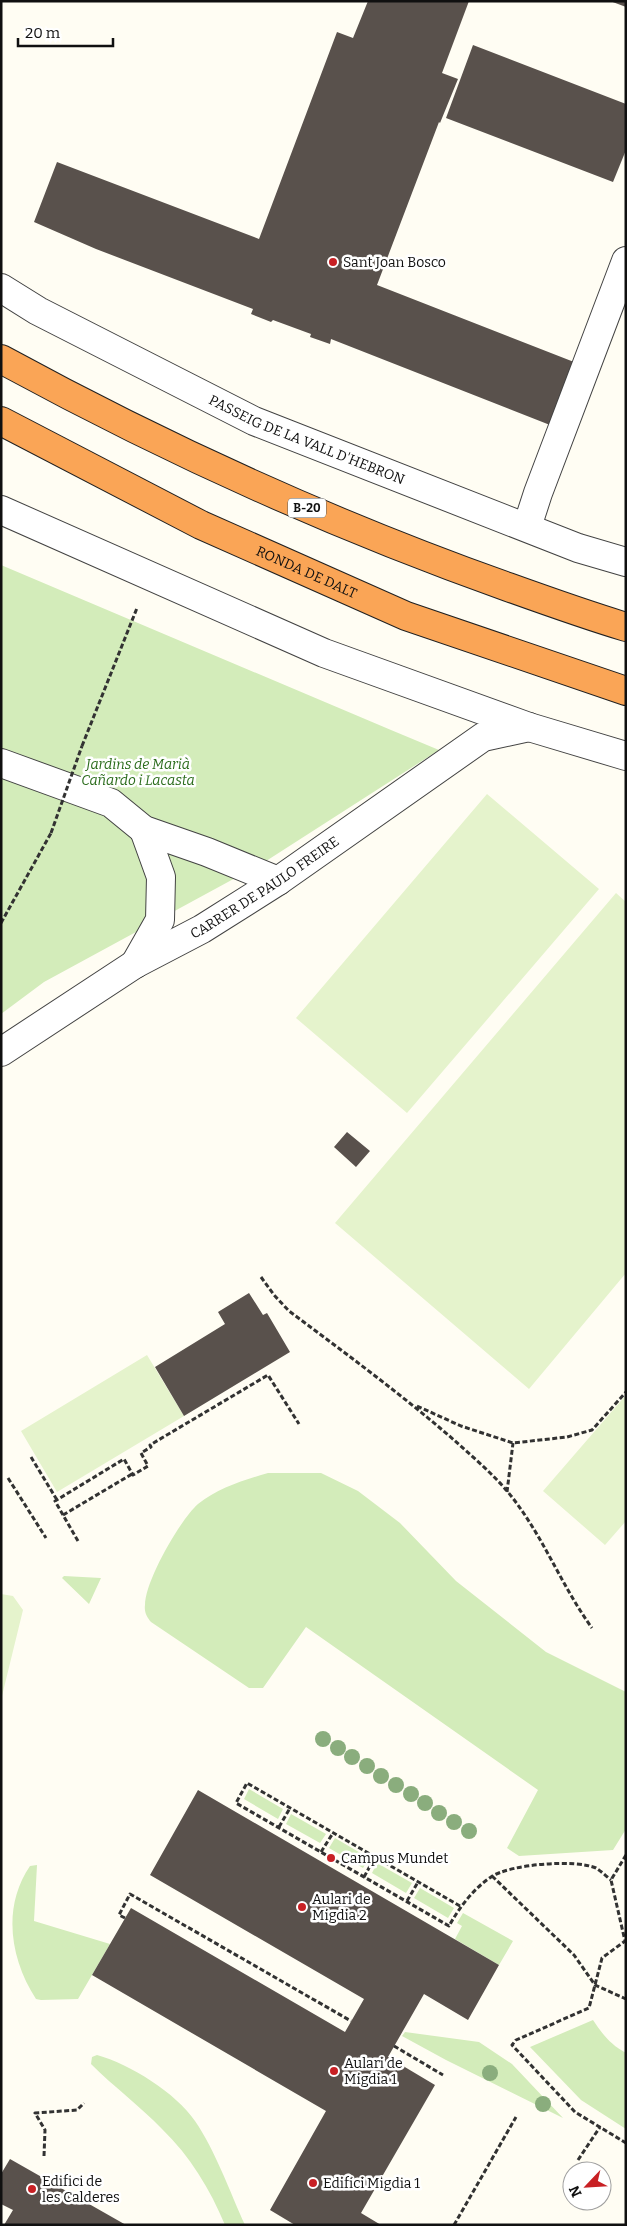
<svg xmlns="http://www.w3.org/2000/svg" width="627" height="2226" font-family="Bitter,serif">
  <rect width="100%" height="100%" fill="#fffdf3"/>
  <path fill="#d3ecba" d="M 1,565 L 391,730 L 439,750 L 263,863 L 44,982 L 1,1014 Z
    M 268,1473 L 321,1473 L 358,1491 L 400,1523 L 456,1581 L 546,1652 L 626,1692 L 626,1829 L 613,1850 L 519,1856 L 507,1848 L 538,1790 L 306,1627 L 263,1688 L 249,1688 L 151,1622 C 147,1617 144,1612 145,1605 C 145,1581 180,1520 198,1504 C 218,1488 244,1480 268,1473 Z
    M 64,1576 L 101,1578 L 89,1604 L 62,1578 Z
    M 249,1789 L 283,1809 L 278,1819 L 244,1799 Z
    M 291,1814 L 326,1834 L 320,1843 L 286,1824 Z
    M 335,1838 L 369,1858 L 363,1868 L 329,1848 Z
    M 377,1863 L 412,1883 L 406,1893 L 372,1873 Z
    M 37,1865 L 34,1921 L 110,1944 L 78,1999 L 41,2000 L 36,1999 C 10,1959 2,1907 30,1866 Z
    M 420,1888 L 454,1908 L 448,1918 L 414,1898 Z
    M 463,1913 L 513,1941 L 499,1965 L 455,1939 L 462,1926 L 457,1923 Z
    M 593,2020 C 602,2034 611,2045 626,2053 L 626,2129 L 581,2100 L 530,2047 Z
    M 405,2032 L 479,2042 L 512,2064 L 563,2118 L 446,2060 L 402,2036 Z
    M 97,2055 C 130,2064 176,2093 195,2121 C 215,2150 230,2192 245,2225 L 225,2225 C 210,2189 190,2156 162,2129 C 140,2106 114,2087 91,2064 L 92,2057 Z"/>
  <path fill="#e5f3cc" d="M 487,794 L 599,889 L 407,1113 L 296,1018 Z
    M 616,893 L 626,902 L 626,1273 L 529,1389 L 335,1223 Z
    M 147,1355 L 184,1416 L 57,1492 L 21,1431 Z
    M 626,1395 L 626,1521 L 605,1545 L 543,1491 Z
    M 1,1594 L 13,1596 L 23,1610 L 1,1700 Z"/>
  <path fill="#59514c" d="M 368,1 L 469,1 L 442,73 L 458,79 L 440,123 L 439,122 L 377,285 L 574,362 L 550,425 L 331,339 L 330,344 L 310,337 L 311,334 L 273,320 L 271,322 L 251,314 L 253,309 L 96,249 L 34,222 L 57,162 L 259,239 L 337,32 L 353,38 Z
    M 610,1 L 626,1 L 626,7 Z
    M 473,45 L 626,104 L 626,150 L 613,182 L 446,118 Z
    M 347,1132 L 370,1151 L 356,1167 L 334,1147 Z
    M 249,1293 L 263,1315 L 267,1313 L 290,1352 L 184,1416 L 155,1367 L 225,1324 L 218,1312 Z
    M 198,1790 L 499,1965 L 468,2020 L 424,1994 L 388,2057 L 435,2085 L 361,2213 L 381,2225 L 295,2225 L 270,2210 L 326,2111 L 92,1975 L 131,1908 L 345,2032 L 364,1999 L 150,1875 Z
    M 10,2159 L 126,2225 L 4,2225 L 13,2210 L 1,2204 L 1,2174 Z"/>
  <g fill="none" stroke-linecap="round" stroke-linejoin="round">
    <defs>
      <g id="minor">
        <path id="s1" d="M 1,288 L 38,311 L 254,421 L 578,548 L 626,562"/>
        <path d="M 1,510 L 324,653 L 529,727 L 626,756"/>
        <path d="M 527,527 L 538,493 L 626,261"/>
        <path d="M 1,763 L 111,803 L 144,830 L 207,852 L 278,881"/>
        <path d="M 135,964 L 160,920 L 161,877 L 144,830"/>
        <path id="s2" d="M 1,1052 L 135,964 L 202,929 L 278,881 L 483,737 L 529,727"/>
      </g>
      <g id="highway">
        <path d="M 1,359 C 164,448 333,525 508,587 C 547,601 586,615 626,627"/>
        <path id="s3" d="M 1,421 L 201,525 L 406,616 L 626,691"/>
      </g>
    </defs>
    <use href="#minor" stroke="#434343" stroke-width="30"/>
    <use href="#highway" stroke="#212121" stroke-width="30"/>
    <path stroke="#323232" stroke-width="3" stroke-dasharray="5 2.5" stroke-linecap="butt" d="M 82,746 L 137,608
      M 1,923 L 51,833
      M 261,1277 L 274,1295 L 289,1311 C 345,1353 401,1394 454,1440 C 475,1459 498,1478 515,1501 C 545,1541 563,1588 592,1628
      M 417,1406 L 461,1426 L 513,1443 L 567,1437 L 592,1430 L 626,1392
      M 31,1457 L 57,1500
      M 8,1478 L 46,1538
      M 507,1492 L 513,1443
      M 63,1515 L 132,1474
      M 78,1541 L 55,1501 L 124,1459 L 133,1475 L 148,1466 L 141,1453 L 151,1447 L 150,1445 L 268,1375 L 299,1424
      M 279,1827 L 290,1808
      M 321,1852 L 333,1833
      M 626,1855 L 611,1880 L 625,1941 L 602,1958 L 589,2008 L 516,2040 L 512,2045 L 575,2112 L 626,2143
      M 492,1876 L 574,1955 L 595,1985 L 626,1999
      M 364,1877 L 375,1857
      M 407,1901 L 418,1882
      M 460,1906 L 247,1783 L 236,1803 L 449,1926 C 459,1908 473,1889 491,1877 C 510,1864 575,1859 596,1868 C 601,1871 606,1876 611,1880
      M 125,1918 L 119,1915 L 130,1894 L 351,2021
      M 394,2046 L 443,2075
      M 44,2156 L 45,2130 L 35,2113 L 77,2110 L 84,2103
      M 578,2160 L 600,2127
      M 454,2225 L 516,2117"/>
    <use href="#minor" stroke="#fff" stroke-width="28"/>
    <use href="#highway" stroke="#faa556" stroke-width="28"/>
    <path stroke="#323232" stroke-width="3" stroke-dasharray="5 2.5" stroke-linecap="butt" d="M 51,833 L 82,746"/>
  </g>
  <g fill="#8aad7d">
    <circle cx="323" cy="1739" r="8"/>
    <circle cx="338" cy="1748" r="8"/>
    <circle cx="352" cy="1757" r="8"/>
    <circle cx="367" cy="1766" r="8"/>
    <circle cx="381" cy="1776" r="8"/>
    <circle cx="396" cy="1785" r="8"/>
    <circle cx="411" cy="1794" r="8"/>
    <circle cx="425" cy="1803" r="8"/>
    <circle cx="439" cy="1813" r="8"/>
    <circle cx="454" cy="1822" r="8"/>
    <circle cx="469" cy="1831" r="8"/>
    <circle cx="490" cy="2073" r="8"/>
    <circle cx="543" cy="2104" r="8"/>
  </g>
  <g fill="#c82024" stroke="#fff" stroke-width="2">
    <circle cx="333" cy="262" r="5"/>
    <circle cx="331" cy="1858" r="5"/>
    <circle cx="302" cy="1907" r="5"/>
    <circle cx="334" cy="2071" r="5"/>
    <circle cx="313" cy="2183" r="5"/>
    <circle cx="32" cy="2189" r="5"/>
  </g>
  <g text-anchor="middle" stroke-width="5" stroke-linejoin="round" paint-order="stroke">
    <rect fill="#fff" stroke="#585858" stroke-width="1" x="288" y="498.5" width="38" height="19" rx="4"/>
    <g font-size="12" font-weight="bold" fill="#101010">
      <text x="307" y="512">B-20</text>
    </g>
    <g font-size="14" fill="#101010" stroke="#fff" text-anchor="start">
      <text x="343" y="267">Sant Joan Bosco</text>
      <text x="341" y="1863">Campus Mundet</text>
      <text x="312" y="1904">Aulari de<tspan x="312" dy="16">Migdia 2</tspan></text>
      <text x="344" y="2068">Aulari de<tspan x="344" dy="16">Migdia 1</tspan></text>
      <text x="42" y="2186">Edifici de<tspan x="42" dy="16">les Calderes</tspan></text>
      <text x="323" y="2188">Edifici Migdia 1</text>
    </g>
    <g font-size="14" fill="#101010" stroke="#fff">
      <text dy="5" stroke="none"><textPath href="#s1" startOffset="342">PASSEIG DE LA VALL D'HEBRON</textPath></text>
      <text dy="5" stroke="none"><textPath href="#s3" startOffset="341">RONDA DE DALT</textPath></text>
      <text dy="5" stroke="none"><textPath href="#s2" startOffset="311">CARRER DE PAULO FREIRE</textPath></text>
    </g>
    <g font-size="14" font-style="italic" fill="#2b6c1c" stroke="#fff">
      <text x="138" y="769">Jardins de Marià<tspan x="138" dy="16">Cañardo i Lacasta</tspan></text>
    </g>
  </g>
  <rect width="627" height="2226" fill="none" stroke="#101010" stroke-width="5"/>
  <g transform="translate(587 2186) rotate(245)"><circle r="24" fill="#ffffff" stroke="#9f9f9f"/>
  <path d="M0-4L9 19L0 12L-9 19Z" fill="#c82024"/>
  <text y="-8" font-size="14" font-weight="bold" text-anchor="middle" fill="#101010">N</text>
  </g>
  <path d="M18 38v8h95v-8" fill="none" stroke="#101010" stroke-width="2.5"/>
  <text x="25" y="38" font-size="15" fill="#101010" stroke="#ffffff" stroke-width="4" paint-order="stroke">20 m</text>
</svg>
